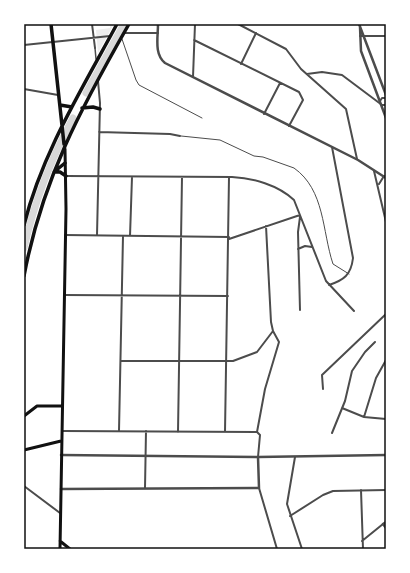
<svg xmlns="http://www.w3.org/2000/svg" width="410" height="573" font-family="'Varela Round',sans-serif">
  <rect width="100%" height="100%" fill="#fff"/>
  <path fill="#eee" d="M 110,24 L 114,24 L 98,53 L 96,30 L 110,28 Z"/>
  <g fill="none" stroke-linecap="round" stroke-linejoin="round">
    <path stroke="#d9d9d9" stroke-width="7" d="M 86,93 L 124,24
      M 24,248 C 34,203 51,159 73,118"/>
    <path stroke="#4c4c4c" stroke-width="1" d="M 122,39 L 136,80 L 139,85 L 202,118
      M 181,136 L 220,140 L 254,156 L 263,157 L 294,168 C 325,190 322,231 333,264 L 349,274"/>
    <path stroke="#4c4c4c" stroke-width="1.5" d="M 95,48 L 96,59"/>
    <path stroke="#4c4c4c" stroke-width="2" d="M 92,24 L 95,48
      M 238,24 L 286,49 L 301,69 L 346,109 L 357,159
      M 125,33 L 158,33
      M 360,36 L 386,36
      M 194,40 L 299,92 L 303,100 L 289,126
      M 24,45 L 110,36
      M 241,64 L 256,33
      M 307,74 L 322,72 L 342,75 L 382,105 L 386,105
      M 193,77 L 195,24
      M 24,89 L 58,95
      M 380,101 L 382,98 L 386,98
      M 264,114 L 280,83
      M 99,132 L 170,134 L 180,136
      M 374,171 L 386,222
      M 67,176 L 232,177 C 253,178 278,185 294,200 L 326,281 L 354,311
      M 379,184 L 384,176
      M 65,235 L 229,237
      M 97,235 L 100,103 L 98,81
      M 130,236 L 132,177
      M 229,239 L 300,215
      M 298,249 L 305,246 L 312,247
      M 329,285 C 344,280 351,275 353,258 L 332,147
      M 64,295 L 228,296
      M 300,310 L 298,232 L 300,217
      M 121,361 L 233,361 L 257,352 L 273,331
      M 323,389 L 322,375 L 386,314
      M 342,408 L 364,417 L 386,419
      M 364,417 L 376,378 L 386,360
      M 63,431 L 257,432
      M 119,431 L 123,236
      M 178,432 L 182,177
      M 225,432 L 229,177
      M 332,433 L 345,401 L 352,371 L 365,352 L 375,342
      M 258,457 L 260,435 L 257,432 L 265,389 L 279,342 L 273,331 L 271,322 L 266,226
      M 295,457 L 287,504 L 302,549
      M 24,486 L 60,513
      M 145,488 L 146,431
      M 259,488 L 277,549
      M 361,490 L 363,549
      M 290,516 L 323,495 L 333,491 L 386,490
      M 362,541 L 383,524"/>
    <path stroke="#4c4c4c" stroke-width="2.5" d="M 158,24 C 158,38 154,54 165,63 L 358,160 L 386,178
      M 359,24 L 386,95
      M 360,27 L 361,51 L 386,118
      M 61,455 L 258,457 L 386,455
      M 61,489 L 259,488 L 258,457
      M 386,522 L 383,524 L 386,528"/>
    <path stroke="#111" stroke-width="3" d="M 24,416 L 37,406 L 62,406
      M 24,450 L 61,441
      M 60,541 L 70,549
      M 60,549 L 66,209 L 65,149"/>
    <path stroke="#111" stroke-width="3.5" d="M 51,24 L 64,144
      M 60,105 L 72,107
      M 82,108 L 93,107 L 100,109
      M 54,172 L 65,163
      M 54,172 L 60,172 L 66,176
      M 24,225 C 42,153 82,89 117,24
      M 24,276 C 42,180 81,108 129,24"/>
  </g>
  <rect width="410" height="573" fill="none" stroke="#ffffff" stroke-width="50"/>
  <rect x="25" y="25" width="360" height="523" fill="none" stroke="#111" stroke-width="1.5"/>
</svg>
